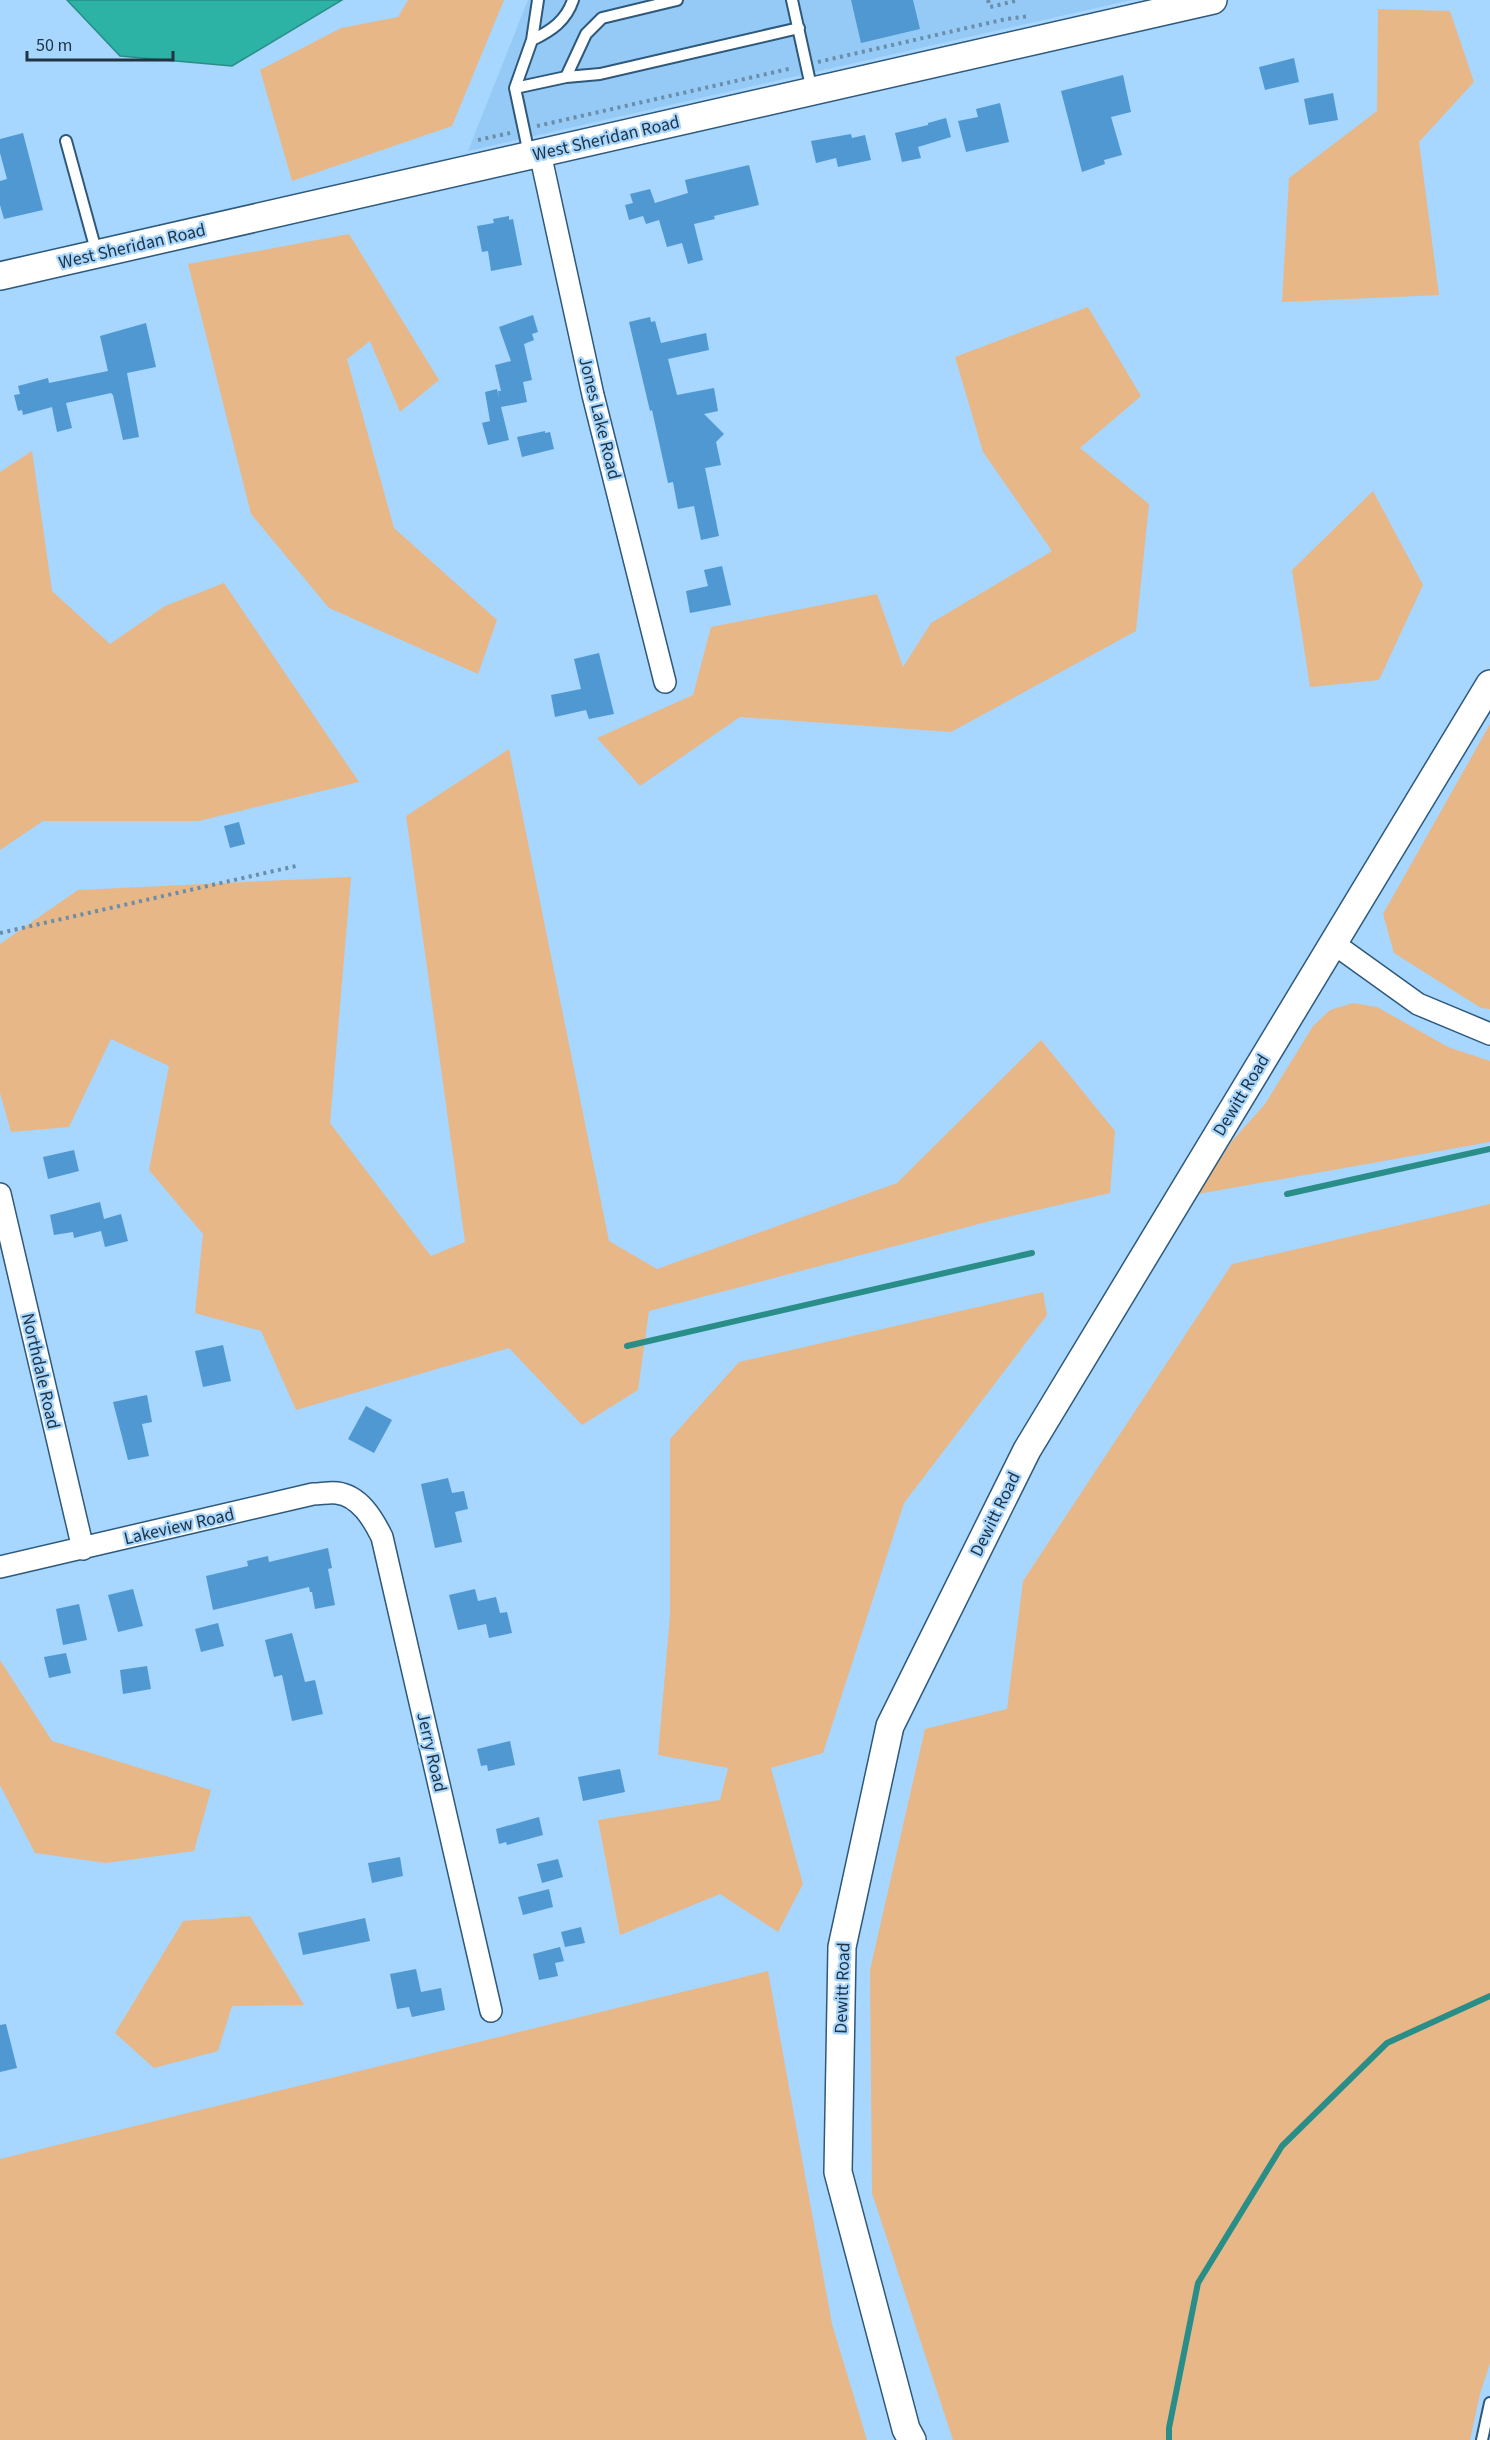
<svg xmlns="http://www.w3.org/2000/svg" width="1490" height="2440" font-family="'Source Sans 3',sans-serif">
  <rect width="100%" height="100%" fill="#a7d6fe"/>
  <path fill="#96caf6" d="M 528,0 L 1131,0 L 468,151 Z"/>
  <path fill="#e8b788" d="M 408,0 L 504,0 L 452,126 L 292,181 L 260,70 L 341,28 L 398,17 Z
    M 1378,9 L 1450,11 L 1474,82 L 1419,142 L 1439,295 L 1282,302 L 1289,178 L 1377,111 Z
    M 349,234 L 439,380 L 400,412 L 370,341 L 347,359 L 394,528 L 497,620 L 478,674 L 329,608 L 251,514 L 188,264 Z
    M 1088,307 L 1141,396 L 1080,448 L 1149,504 L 1136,631 L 951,732 L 740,717 L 640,786 L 597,738 L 693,695 L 711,627 L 877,594 L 903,667 L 931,623 L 1052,551 L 983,452 L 955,357 Z
    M 32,451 L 52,591 L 110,644 L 165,606 L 224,583 L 359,782 L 199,821 L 43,821 L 0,850 L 0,472 Z
    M 1373,491 L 1423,585 L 1379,680 L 1310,687 L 1292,570 Z
    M 1490,724 L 1490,1009 L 1481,1008 L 1394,953 L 1383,914 Z
    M 509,749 L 609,1241 L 657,1269 L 897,1183 L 1041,1040 L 1115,1131 L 1110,1193 L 990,1221 L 649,1311 L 638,1390 L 582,1425 L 509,1348 L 296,1410 L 261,1331 L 195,1313 L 203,1234 L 149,1170 L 169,1066 L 111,1039 L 69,1127 L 11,1132 L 0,1093 L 0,944 L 78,890 L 351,877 L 330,1123 L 431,1256 L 465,1242 L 406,816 Z
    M 1353,1003 L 1377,1007 L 1448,1047 L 1490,1061 L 1490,1142 L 1198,1194 L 1232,1141 L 1265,1104 L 1313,1026 L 1330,1010 Z
    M 1490,1204 L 1490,2363 L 1480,2394 L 1470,2440 L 953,2440 L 872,2193 L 870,1970 L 925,1729 L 1007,1709 L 1023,1581 L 1232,1264 Z
    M 1043,1292 L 1047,1315 L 904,1503 L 823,1753 L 771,1768 L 803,1884 L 778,1932 L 720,1894 L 620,1935 L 598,1820 L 720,1800 L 728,1768 L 658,1755 L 670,1615 L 670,1439 L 739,1362 Z
    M 0,1660 L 52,1741 L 211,1790 L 194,1851 L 106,1863 L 35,1853 L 0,1785 Z
    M 250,1916 L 304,2005 L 232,2006 L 218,2051 L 154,2068 L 115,2033 L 183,1921 Z
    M 768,1971 L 832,2324 L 867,2440 L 0,2440 L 0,2159 Z"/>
  <path fill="#2cb3a5" stroke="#298d88" stroke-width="1.5" d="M 67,0 L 342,0 L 232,66 L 120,56 Z"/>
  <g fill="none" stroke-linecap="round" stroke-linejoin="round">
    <path stroke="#298d88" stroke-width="6" d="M 1287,1194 L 1490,1149
      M 627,1346 L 1032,1253
      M 1169,2440 L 1169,2428 L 1198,2283 L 1282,2146 L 1387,2043 L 1490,1996"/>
  </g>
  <path fill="#4f98d1" d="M 851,0 L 913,0 L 920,29 L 861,43 Z
    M 1294,58 L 1299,82 L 1265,90 L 1259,67 Z
    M 1123,75 L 1131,112 L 1111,117 L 1122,155 L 1104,160 L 1105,164 L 1082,172 L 1061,91 Z
    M 1333,93 L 1338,120 L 1309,125 L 1304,99 Z
    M 1000,103 L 1009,142 L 966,152 L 958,121 L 978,117 L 976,109 Z
    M 946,118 L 951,137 L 918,147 L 921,158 L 902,162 L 895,133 L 928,125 L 928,123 Z
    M 23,133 L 43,210 L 4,219 L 0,205 L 0,181 L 7,179 L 0,153 L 0,139 Z
    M 851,134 L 852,138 L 865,135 L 871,160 L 838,167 L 836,158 L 816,163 L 811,141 Z
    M 749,165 L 759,205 L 714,216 L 715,219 L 694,224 L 703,260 L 688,264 L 682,243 L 667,247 L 659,220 L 646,224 L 643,216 L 629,220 L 625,205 L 633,203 L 630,194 L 650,189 L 655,203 L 688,193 L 685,180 Z
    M 509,216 L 509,220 L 513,219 L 522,265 L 491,271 L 488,251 L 482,252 L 477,226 L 494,223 L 493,219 Z
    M 533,315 L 538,332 L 532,334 L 534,340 L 524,344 L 532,380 L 523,382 L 527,402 L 501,407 L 509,440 L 488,445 L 482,423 L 490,421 L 485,392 L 497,389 L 499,398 L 498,391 L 501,391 L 495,365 L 511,361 L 499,327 Z
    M 650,317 L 651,322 L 655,321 L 661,343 L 706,333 L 709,350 L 668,359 L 677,395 L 714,388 L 718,411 L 704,414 L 724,434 L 716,442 L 721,465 L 705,468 L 719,536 L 701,540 L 694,506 L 678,509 L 673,482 L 668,483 L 652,410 L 650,411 L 629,322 Z
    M 146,323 L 156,367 L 127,373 L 139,437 L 123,440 L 113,395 L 111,393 L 66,403 L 72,428 L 57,432 L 52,407 L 23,415 L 22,410 L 18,411 L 14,395 L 20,394 L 18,386 L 48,378 L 49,383 L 108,371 L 100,336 Z
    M 545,431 L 545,433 L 550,432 L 554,449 L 522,457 L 517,437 Z
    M 722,566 L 731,605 L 690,613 L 686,591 L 708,586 L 704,570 Z
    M 599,653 L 614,714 L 589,719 L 586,710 L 555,717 L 551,695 L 581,689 L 574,659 Z
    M 239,822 L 245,844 L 230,848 L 224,826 Z
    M 74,1150 L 79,1171 L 48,1179 L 43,1157 Z
    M 100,1202 L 104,1219 L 121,1214 L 128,1241 L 105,1247 L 101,1231 L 74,1238 L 73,1232 L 54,1235 L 50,1215 Z
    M 223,1345 L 231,1381 L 203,1387 L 195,1351 Z
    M 147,1395 L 152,1422 L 142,1424 L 149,1456 L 128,1460 L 113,1402 Z
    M 366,1406 L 392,1420 L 374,1453 L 348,1439 Z
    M 448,1478 L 452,1493 L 464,1491 L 468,1509 L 455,1512 L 462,1542 L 435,1548 L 421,1484 Z
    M 328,1548 L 332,1568 L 328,1569 L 335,1605 L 315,1609 L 312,1592 L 310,1592 L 309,1587 L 213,1610 L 206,1576 L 248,1566 L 247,1561 L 268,1556 L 269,1562 Z
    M 133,1589 L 143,1626 L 118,1632 L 108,1595 Z
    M 475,1589 L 478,1601 L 496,1597 L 500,1613 L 507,1612 L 512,1633 L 489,1638 L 486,1624 L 458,1630 L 449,1595 Z
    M 79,1604 L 87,1640 L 63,1645 L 56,1609 Z
    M 218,1623 L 224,1646 L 201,1652 L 195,1629 Z
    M 292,1633 L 305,1682 L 315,1680 L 323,1714 L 292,1721 L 282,1675 L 274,1677 L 265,1640 Z
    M 66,1653 L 71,1673 L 49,1678 L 44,1657 Z
    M 147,1666 L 151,1689 L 123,1694 L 120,1670 Z
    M 510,1741 L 515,1765 L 488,1771 L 487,1765 L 481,1766 L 477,1749 Z
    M 620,1769 L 625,1792 L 583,1801 L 578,1777 Z
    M 539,1817 L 543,1835 L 507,1845 L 506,1842 L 499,1844 L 496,1829 Z
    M 400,1857 L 403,1876 L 372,1883 L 368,1863 Z
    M 558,1859 L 563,1877 L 542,1883 L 537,1864 Z
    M 549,1889 L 553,1907 L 523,1915 L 518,1897 Z
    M 365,1918 L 370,1941 L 303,1955 L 298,1933 Z
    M 581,1927 L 585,1943 L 565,1947 L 561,1932 Z
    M 560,1947 L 564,1961 L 555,1963 L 558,1976 L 539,1980 L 533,1954 Z
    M 416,1969 L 421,1992 L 441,1988 L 445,2010 L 412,2017 L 409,2007 L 397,2009 L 390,1974 Z
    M 6,2024 L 17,2068 L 0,2072 L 0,2025 Z"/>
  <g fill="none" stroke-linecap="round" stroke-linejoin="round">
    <defs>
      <path id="service" d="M 792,0 L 812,91
        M 532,40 C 551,31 566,21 573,0
        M 566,77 L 586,34 L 602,18 L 677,0
        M 515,88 L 566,77 L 600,74 L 799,28
        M 66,141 L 97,254
        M 529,154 L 515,88 L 532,40 L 538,0
        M 1482,2440 L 1490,2403"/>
      <path id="minor" d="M 540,153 L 593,395 L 665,682
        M 1333,943 L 1418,1004 L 1490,1034
        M 0,1194 L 83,1549
        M 0,1567 L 313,1494 C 321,1494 329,1492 337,1493 C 360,1496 373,1519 382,1537 L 491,2011"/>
      <path id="tertiary" d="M 0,276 L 1213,0
        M 912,2440 L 906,2429 L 838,2172 L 842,1947 L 890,1726 L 1027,1450 L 1490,684"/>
    </defs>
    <use href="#service" stroke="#2e597b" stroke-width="14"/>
    <use href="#minor" stroke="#2e597b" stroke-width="24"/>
    <use href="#tertiary" stroke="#2e597b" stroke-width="30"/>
    <path stroke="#6a8da9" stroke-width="4" stroke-dasharray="3 4.5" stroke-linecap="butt" d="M 988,0 L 990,7 L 1019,0
      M 818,62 L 1006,19 L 1030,16
      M 537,126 L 793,68
      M 478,140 L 510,133
      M 0,933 L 296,866"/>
    <use href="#service" stroke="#fff" stroke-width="10"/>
    <use href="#minor" stroke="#fff" stroke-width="21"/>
    <use href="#tertiary" stroke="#fff" stroke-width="27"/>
  </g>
  <g text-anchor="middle" stroke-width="4.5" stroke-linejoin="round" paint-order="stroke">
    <g font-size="18" fill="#213443" stroke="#a7d6fe">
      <text transform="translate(606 138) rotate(-13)" y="6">West Sheridan Road</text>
      <text transform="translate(132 246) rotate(-13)" y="6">West Sheridan Road</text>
      <text transform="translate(600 418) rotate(76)" y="6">Jones Lake Road</text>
      <text transform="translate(1241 1095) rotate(-59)" y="6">Dewitt Road</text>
      <text transform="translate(41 1371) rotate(77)" y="6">Northdale Road</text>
      <text transform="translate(995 1514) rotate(-64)" y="6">Dewitt Road</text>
      <text transform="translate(179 1526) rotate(-13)" y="6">Lakeview Road</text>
      <text transform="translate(432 1752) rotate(77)" y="6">Jerry Road</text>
      <text transform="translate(842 1988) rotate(-88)" y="6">Dewitt Road</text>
    </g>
  </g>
  <path d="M27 51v9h146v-9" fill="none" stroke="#213443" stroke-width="3"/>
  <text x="36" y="51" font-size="18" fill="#213443" stroke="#a7d6fe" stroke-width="4.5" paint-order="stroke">50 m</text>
</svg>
